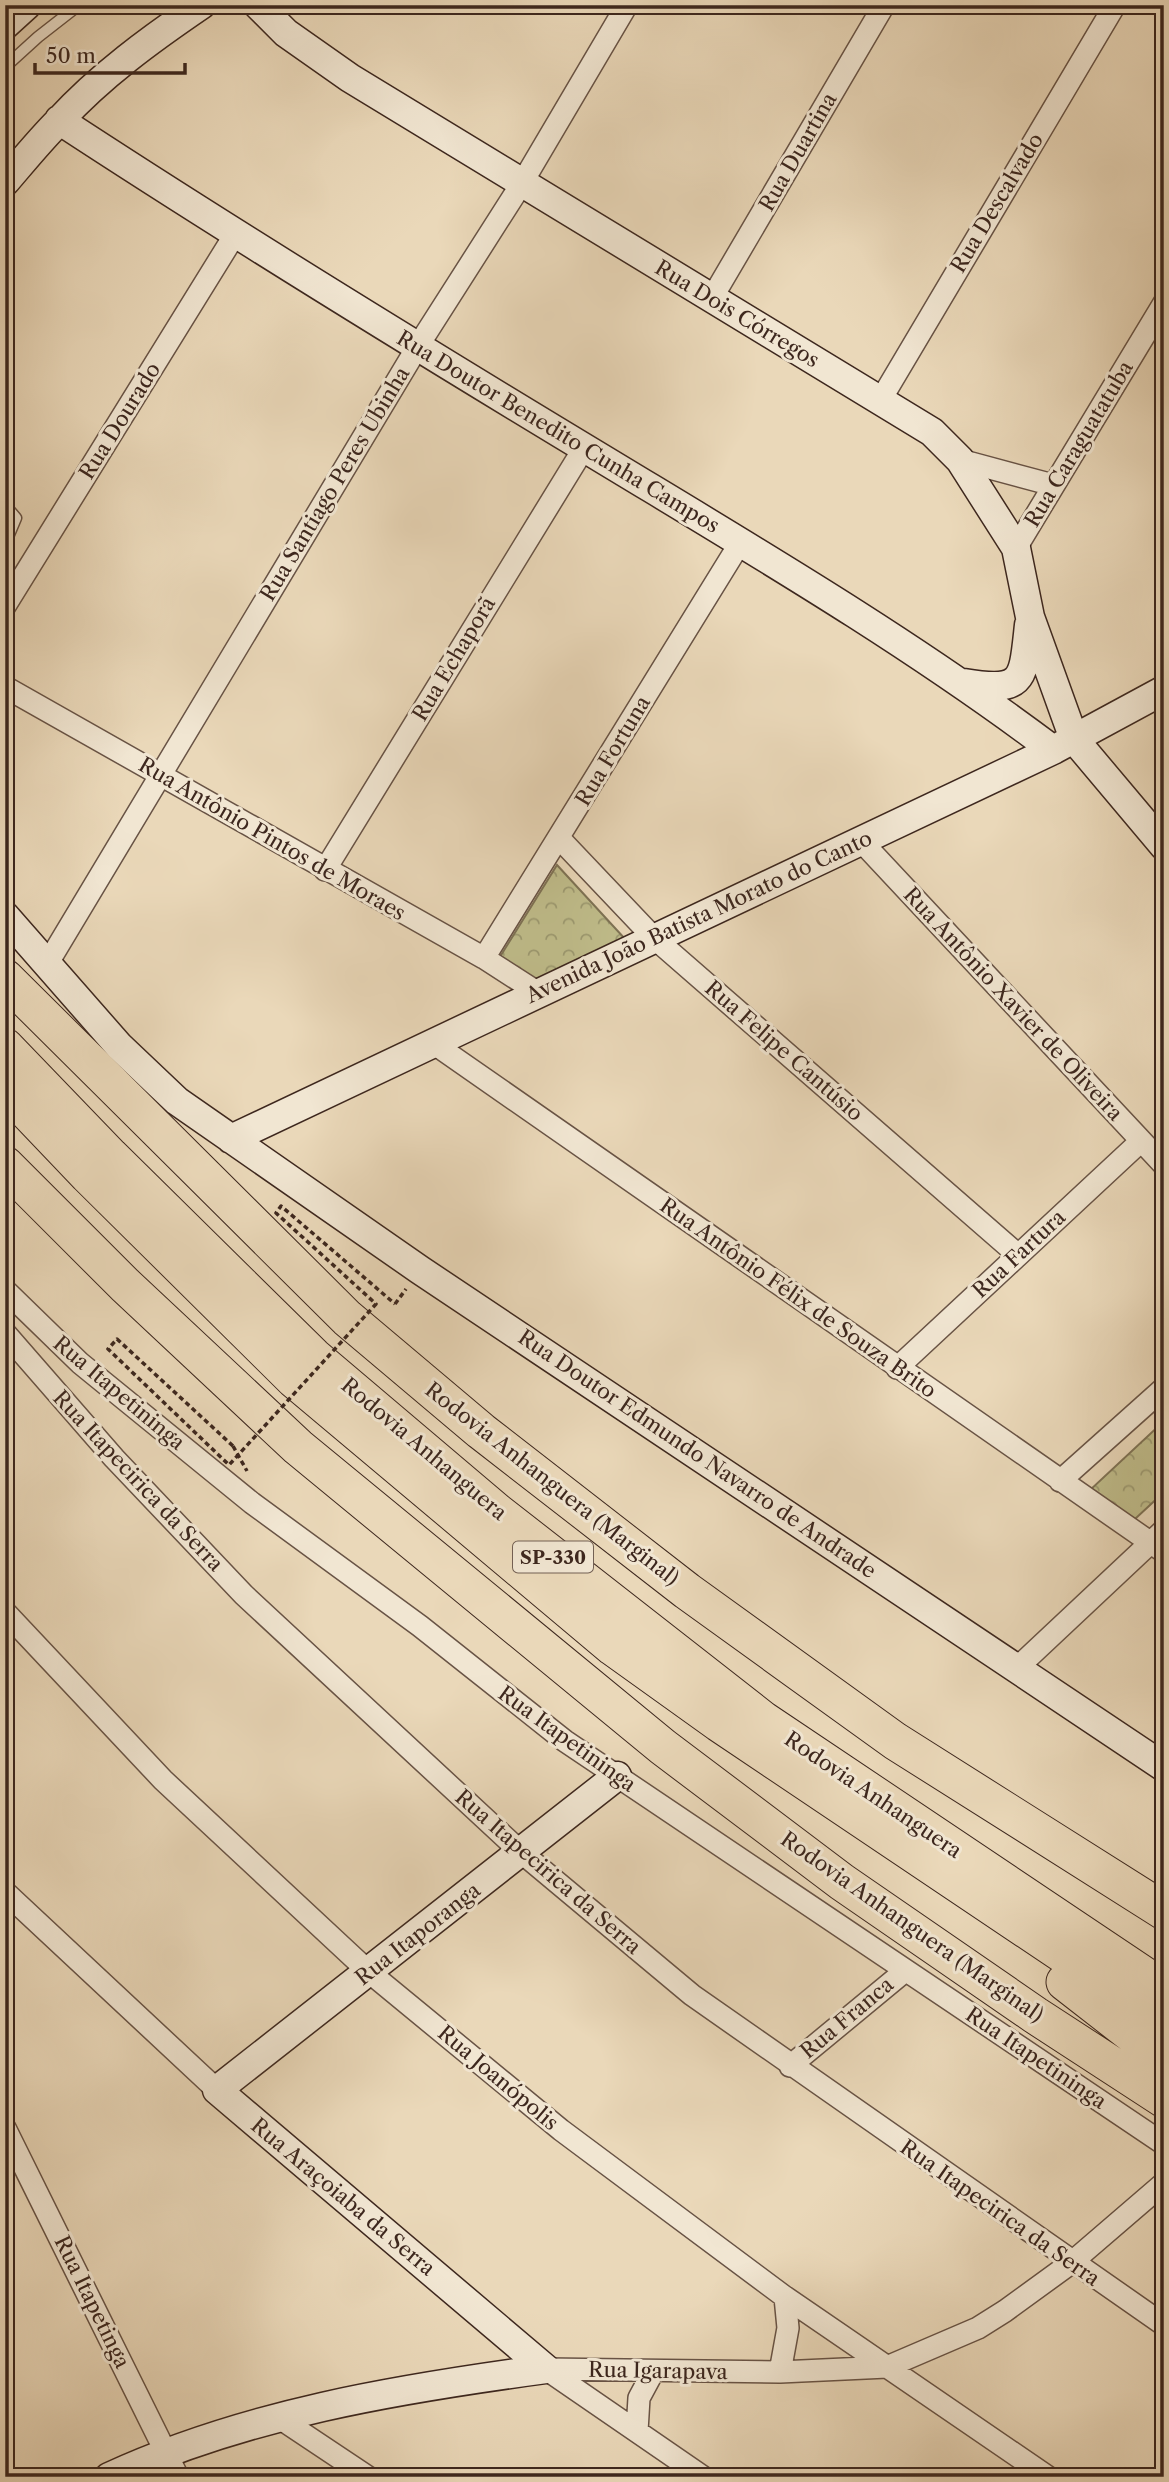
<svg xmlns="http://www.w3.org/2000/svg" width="1169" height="2482" font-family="'Libre Caslon Text',serif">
  <defs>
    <pattern id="park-crowns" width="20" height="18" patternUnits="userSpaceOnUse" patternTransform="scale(1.75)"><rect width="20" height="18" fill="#bfbc8a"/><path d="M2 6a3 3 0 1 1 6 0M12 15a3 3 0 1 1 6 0" fill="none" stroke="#9c9970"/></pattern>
  </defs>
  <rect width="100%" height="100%" fill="#ead8b9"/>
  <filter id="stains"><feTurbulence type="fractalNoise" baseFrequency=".00286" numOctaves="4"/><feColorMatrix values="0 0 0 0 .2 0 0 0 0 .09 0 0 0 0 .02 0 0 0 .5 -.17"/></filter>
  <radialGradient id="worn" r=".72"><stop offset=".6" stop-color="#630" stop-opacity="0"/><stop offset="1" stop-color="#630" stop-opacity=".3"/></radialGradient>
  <path fill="url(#park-crowns)" stroke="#7e7254" stroke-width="2" d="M 557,865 L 626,940 L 539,983 L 498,960 Z
    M 1164,1421 L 1164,1492 L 1135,1519 L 1090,1490 Z"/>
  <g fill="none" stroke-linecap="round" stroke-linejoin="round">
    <defs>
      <path id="lane" d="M 5,67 L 38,37 L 79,5
        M 5,505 L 16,518 L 5,544"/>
      <path id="street" d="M 712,298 L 884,5
        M 880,401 L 1115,5
        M 960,460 L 1053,485
        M 1016,548 L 1164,303
        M 5,606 L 234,236
        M 5,687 L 484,958 L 537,992
        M 559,838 L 653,937 L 1018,1255
        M 862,842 L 1164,1165
        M 325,870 L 584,448
        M 484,958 L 740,543
        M 46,966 L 418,346 L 522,183 L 627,5
        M 433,1043 L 1164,1552
        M 5,1290 L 80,1363 L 252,1503 L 420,1626 L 565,1741 L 1164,2144
        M 5,1333 L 114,1458 L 244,1595 L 522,1853 L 692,1995 L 1164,2325
        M 897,1368 L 1141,1141
        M 1060,1481 L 1164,1388
        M 5,1612 L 163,1780 L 369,1972 L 561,2130 L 785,2297 L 1048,2477
        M 1017,1668 L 1164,1530
        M 5,1892 L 217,2090
        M 790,2066 L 905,1971
        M 5,2128 L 178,2477
        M 546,2369 L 780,2372 L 887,2367 L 978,2328 L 1005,2311 L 1071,2263 L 1164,2183
        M 546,2369 L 703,2477
        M 780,2372 L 788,2328 L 785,2297
        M 278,2417 L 368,2477
        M 637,2431 L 639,2398 L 653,2372"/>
      <path id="secondary" d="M 258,5 L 286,33 L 350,78 L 932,432 L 960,460 L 1016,548 L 1030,617 L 1074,739 L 1164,846
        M 5,25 L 27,5
        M 59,120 C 239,238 422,350 606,461 C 758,553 911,643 1053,750
        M 5,182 C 23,161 40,140 59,121 C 100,76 151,39 201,5
        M 964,683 C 1025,693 1023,680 1029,625
        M 5,916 L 119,1046 L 177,1101 L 420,1270 L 1164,1767
        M 231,1139 L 1053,750 L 1164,690
        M 546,2369 L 217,2090 L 617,1776
        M 109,2477 C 246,2414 397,2389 546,2369"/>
      <path id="highway" d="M 5,978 L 347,1318 L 481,1431 L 687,1591 L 895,1741 L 1164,1911
        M 5,1047 L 110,1156 L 313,1356 L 497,1512 L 763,1720 L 1164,1989
        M 5,1088 L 88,1175 L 294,1379 L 613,1647 L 719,1723 L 1164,2022
        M 5,1165 L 125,1285 L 298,1447 L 663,1747 L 842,1882 L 1035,2015 L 1164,2099
        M 1065,1982 L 1164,2059"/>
    </defs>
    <use href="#lane" stroke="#685345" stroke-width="13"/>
    <use href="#street" stroke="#685345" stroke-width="24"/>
    <use href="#secondary" stroke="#3d271e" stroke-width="31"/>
    <use href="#highway" stroke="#3d271e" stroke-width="39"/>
    <path stroke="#3d271e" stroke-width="3.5" stroke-dasharray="5 3.5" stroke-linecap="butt" d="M 395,1304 L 406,1289
      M 233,1446 L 247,1471"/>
    <use href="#lane" stroke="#f1e6d2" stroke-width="10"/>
    <use href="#street" stroke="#f1e6d2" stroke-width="21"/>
    <use href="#secondary" stroke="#f1e6d2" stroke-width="28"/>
    <use href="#highway" stroke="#ead8b9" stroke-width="37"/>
    <path stroke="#3d271e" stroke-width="3.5" stroke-dasharray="5 3.5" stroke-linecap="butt" d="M 233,1446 L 117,1339 L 108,1349 L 229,1465 L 376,1304 L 276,1213 L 281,1206 L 395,1304"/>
  </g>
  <g text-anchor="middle" stroke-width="6" stroke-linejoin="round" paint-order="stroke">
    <rect fill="#f1e6d2" stroke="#736054" stroke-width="2" x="513" y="1541.5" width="80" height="31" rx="5"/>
    <g font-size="19" font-weight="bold" fill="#3d271e">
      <text x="553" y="1564">SP-330</text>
    </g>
    <g font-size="21" fill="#3d271e" stroke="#f1e6d2">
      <text transform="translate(798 152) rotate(-60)" y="7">Rua Duartina</text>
      <text transform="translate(997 203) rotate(-59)" y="7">Rua Descalvado</text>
      <text transform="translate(737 314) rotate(31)" y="7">Rua Dois Córregos</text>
      <text transform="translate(120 421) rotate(-58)" y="7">Rua Dourado</text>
      <text transform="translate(558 432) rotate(31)" y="7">Rua Doutor Benedito Cunha Campos</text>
      <text transform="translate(1079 444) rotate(-59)" y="7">Rua Caraguatatuba</text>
      <text transform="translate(335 484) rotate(-59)" y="7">Rua Santiago Peres Ubinha</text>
      <text transform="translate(454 659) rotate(-59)" y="7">Rua Echaporã</text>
      <text transform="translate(613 751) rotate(-59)" y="7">Rua Fortuna</text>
      <text transform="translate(272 839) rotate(30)" y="7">Rua Antônio Pintos de Moraes</text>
      <text transform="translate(699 917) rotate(-25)" y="7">Avenida João Batista Morato do Canto</text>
      <text transform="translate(1013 1004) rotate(47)" y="7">Rua Antônio Xavier de Oliveira</text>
      <text transform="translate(784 1051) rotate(41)" y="7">Rua Felipe Cantúsio</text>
      <text transform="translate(1019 1254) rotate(-43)" y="7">Rua Fartura</text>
      <text transform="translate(798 1298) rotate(35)" y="7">Rua Antônio Félix de Souza Brito</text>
      <text transform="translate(119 1393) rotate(40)" y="7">Rua Itapetininga</text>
      <text transform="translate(424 1449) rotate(40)" y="7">Rodovia Anhanguera</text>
      <text transform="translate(697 1454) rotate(34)" y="7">Rua Doutor Edmundo Navarro de Andrade</text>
      <text transform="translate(138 1481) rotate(47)" y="7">Rua Itapecirica da Serra</text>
      <text transform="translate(552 1484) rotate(38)" y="7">Rodovia Anhanguera (Marginal)</text>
      <text transform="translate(567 1739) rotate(36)" y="7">Rua Itapetininga</text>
      <text transform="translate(873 1795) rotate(34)" y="7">Rodovia Anhanguera</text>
      <text transform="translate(548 1872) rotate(41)" y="7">Rua Itapecirica da Serra</text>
      <text transform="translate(912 1927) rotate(35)" y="7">Rodovia Anhanguera (Marginal)</text>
      <text transform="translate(418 1934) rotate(-38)" y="7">Rua Itaporanga</text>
      <text transform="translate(847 2018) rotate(-40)" y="7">Rua Franca</text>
      <text transform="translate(1036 2058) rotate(34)" y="7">Rua Itapetininga</text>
      <text transform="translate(498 2078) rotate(40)" y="7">Rua Joanópolis</text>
      <text transform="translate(343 2197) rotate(40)" y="7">Rua Araçoiaba da Serra</text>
      <text transform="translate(1000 2213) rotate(35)" y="7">Rua Itapecirica da Serra</text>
      <text transform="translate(92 2302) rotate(64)" y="7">Rua Itapetinga</text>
      <text transform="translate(658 2371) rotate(1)" y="7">Rua Igarapava</text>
    </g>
  </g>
  <rect width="1169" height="2482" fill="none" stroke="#ead8b9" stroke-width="28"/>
  <rect x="7" y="7" width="1155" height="2468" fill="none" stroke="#3d271e" stroke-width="3.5"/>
  <rect x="14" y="14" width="1141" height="2454" fill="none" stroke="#3d271e" stroke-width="2"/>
  <path d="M35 63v10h150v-10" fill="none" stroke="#3d271e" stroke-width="3.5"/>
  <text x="46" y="63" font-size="21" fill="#3d271e" stroke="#f1e6d2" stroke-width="5" paint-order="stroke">50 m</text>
  <rect width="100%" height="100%" filter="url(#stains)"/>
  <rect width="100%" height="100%" fill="url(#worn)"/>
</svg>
